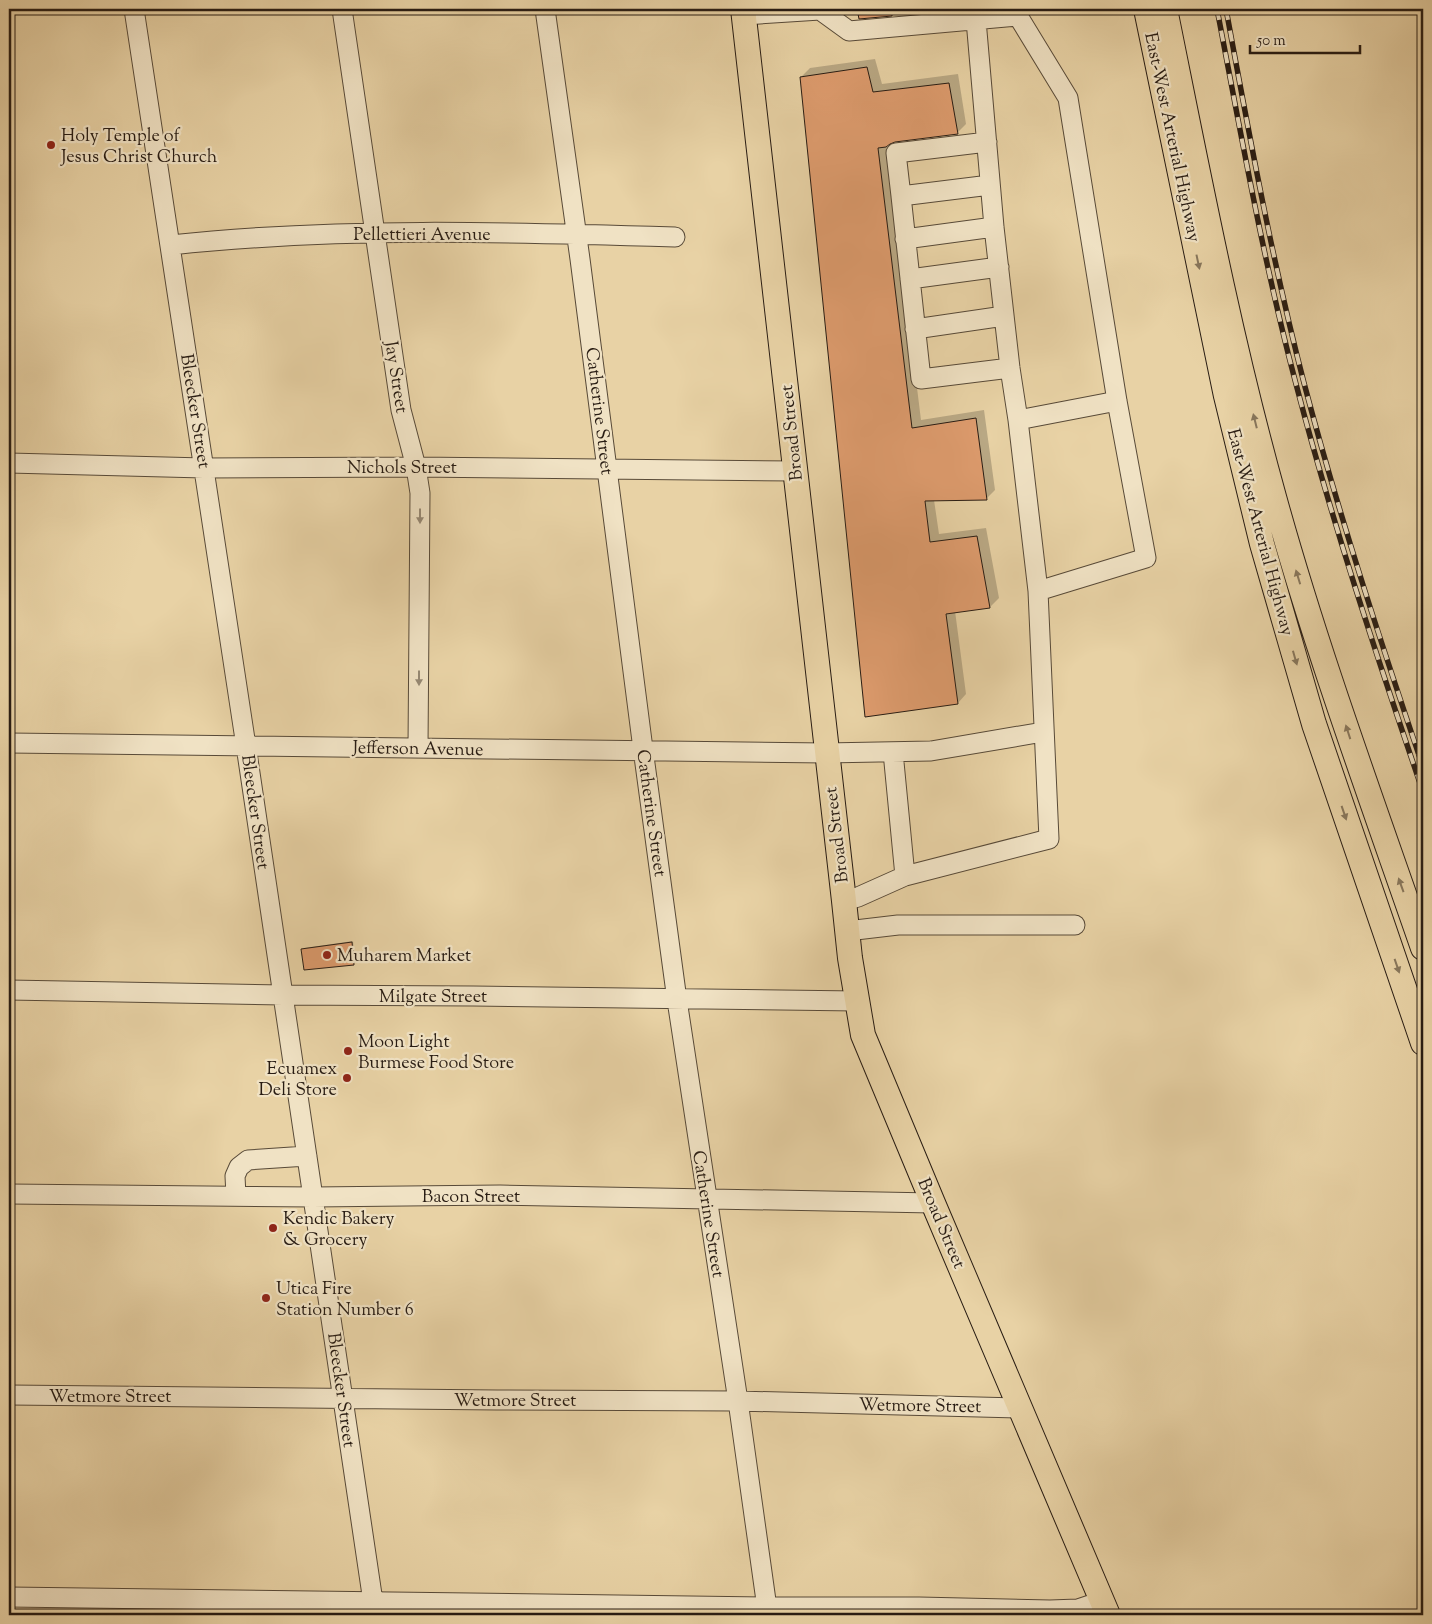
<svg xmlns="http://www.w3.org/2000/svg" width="1432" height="1624" font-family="'Sorts Mill Goudy',serif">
  <rect width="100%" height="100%" fill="#e8d2a5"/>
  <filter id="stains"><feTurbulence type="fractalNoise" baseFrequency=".004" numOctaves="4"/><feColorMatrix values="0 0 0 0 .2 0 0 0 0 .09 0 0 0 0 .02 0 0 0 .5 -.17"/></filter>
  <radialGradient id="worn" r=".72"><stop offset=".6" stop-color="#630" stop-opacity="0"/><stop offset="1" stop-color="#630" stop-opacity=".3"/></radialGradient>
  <path fill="#0003" d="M 859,9 L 923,9 L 922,11 L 860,17 Z
    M 875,59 L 882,84 L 958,74 L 966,124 L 957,133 L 894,141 L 887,145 L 921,420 L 984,410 L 995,490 L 986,499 L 934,500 L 939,534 L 986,528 L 999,598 L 990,607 L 955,611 L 966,694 L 958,703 L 801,77 L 810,68 Z
    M 353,941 L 355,962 L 354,964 L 302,950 L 304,948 Z"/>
  <path fill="#dd9b6d" stroke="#281c13" d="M 857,9 L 892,9 L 892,16 L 859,19 Z
    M 867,67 L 873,92 L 949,83 L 958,134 L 895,142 L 890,144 L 886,147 L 878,148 L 912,428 L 976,418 L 987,500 L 925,501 L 930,542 L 977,536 L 990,608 L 946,614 L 958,704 L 865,717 L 800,77 Z
    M 352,942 L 354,965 L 304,970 L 301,949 Z"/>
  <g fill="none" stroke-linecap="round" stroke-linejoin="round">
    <defs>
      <path id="minor" d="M 134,9 L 246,746 L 375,1615
        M 342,9 L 401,410 L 416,467 L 420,493 L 418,748
        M 545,9 L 580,259 L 643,749 L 677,1000 L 738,1401 L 768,1615
        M 744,15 L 820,10 L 849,31 L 1018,16 L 1068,98 L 1117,401 L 1146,558 L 1038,591
        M 990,185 L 901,196 L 921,379 L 1010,368
        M 901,196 L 896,153 L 987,142
        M 905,239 L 994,227
        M 171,245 C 338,227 507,232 675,237
        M 910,279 L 999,267
        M 915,329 L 1004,316
        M 1018,420 L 1117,401
        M 9,463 L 204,468 L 416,467 L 796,471
        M 9,743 L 826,753 L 931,751 L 1043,732
        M 905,876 L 1049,839 L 1038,591 L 1018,420 L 1010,368 L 994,227 L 976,20
        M 844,901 L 858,897 L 905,876 L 893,752
        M 847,931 L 898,925 L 1075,925
        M 9,990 L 283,995 L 473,996 L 857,1001
        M 9,1194 L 313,1197 L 500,1195 L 933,1203
        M 236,1196 L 235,1176 L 239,1167 L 248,1160 L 307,1156
        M 9,1395 L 497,1400 L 738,1401 L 1021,1408
        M 9,1597 L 767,1607 L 919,1607 L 1050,1610 L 1078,1609 L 1102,1601"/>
      <path id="major" d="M 743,9 L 844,901 L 850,958 L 863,1035 L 933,1203 L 1108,1615
        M 1146,9 L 1226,396 L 1262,544 L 1314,724 L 1423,1043
        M 1165,9 C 1198,172 1229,336 1274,497 C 1316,649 1371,798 1423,948"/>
    </defs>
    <use href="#minor" stroke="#584a38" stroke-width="21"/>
    <use href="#major" stroke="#281c13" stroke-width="26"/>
    <use href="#minor" stroke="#f0e2c4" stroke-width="19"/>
    <use href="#major" stroke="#e8d2a5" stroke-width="24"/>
    <defs>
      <path id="rail" d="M 1217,9 C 1241,134 1263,260 1296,384 C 1332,522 1377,657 1423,792
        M 1226,9 C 1249,134 1272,260 1304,383 C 1338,512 1380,640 1423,767"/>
    </defs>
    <use href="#rail" stroke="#281c13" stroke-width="5.5"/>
    <use href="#rail" stroke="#f0e2c4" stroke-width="4" stroke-dasharray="11" stroke-linecap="butt"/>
  </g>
  <defs><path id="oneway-solid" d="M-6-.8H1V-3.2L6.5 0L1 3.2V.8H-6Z" transform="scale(1.25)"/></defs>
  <g fill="#88775c">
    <use href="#oneway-solid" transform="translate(1198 262) rotate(78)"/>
    <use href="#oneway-solid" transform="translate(1255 421) rotate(-104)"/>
    <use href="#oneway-solid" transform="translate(1298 577) rotate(-107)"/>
    <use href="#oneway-solid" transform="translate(1295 658) rotate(74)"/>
    <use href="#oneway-solid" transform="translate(1348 732) rotate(-108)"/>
    <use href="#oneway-solid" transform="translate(1344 813) rotate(71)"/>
    <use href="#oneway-solid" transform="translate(1401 885) rotate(-110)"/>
    <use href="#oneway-solid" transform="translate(1397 966) rotate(71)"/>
  </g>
  <g fill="#968974">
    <use href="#oneway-solid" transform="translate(420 516) rotate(90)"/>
    <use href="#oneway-solid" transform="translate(419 678) rotate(90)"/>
  </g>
  <g fill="#8f2418" stroke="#f0e2c4" stroke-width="2">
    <circle cx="51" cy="145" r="5"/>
    <circle cx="327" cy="955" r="5"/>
    <circle cx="348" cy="1051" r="5"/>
    <circle cx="347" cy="1078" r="5"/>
    <circle cx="273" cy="1228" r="5"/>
    <circle cx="266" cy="1298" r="5"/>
  </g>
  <g text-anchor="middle" stroke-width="4.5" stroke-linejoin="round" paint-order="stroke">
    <g font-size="18" fill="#281c13" stroke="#f0e2c4" text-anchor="start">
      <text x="61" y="141">Holy Temple of<tspan x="61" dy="21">Jesus Christ Church</tspan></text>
      <text x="337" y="961">Muharem Market</text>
      <text x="358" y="1047">Moon Light<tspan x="358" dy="21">Burmese Food Store</tspan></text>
      <text x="337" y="1074" text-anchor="end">Ecuamex<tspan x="337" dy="21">Deli Store</tspan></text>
      <text x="283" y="1224">Kendic Bakery<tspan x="283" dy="21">&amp; Grocery</tspan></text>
      <text x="276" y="1294">Utica Fire<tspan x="276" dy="21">Station Number 6</tspan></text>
    </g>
    <g font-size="18" fill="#281c13" stroke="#f0e2c4">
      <text transform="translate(1173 137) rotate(78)" y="6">East-West Arterial Highway</text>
      <text x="422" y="240">Pellettieri Avenue</text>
      <text transform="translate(397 377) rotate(81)" y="6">Jay Street</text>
      <text transform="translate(196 411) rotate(81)" y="6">Bleecker Street</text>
      <text transform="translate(600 411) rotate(83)" y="6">Catherine Street</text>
      <text transform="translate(791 433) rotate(-96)" y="6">Broad Street</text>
      <text x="402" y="473">Nichols Street</text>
      <text transform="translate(1261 532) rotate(75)" y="6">East-West Arterial Highway</text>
      <text transform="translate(418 748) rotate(1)" y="6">Jefferson Avenue</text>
      <text transform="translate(256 812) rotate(82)" y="6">Bleecker Street</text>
      <text transform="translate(652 813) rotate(82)" y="6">Catherine Street</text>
      <text transform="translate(836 835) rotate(-97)" y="6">Broad Street</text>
      <text x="433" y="1002">Milgate Street</text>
      <text x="471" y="1202">Bacon Street</text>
      <text transform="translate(709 1214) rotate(81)" y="6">Catherine Street</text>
      <text transform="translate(942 1223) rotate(67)" y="6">Broad Street</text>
      <text transform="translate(342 1390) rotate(82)" y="6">Bleecker Street</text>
      <text x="110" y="1402">Wetmore Street</text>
      <text x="515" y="1406">Wetmore Street</text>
      <text transform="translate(920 1405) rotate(1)" y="6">Wetmore Street</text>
    </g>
  </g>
  <rect width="1432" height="1624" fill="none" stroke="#e8d2a5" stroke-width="30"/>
  <rect x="10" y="10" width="1412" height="1604" fill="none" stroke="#281c13" stroke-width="2.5"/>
  <rect x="15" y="15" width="1402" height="1594" fill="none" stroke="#281c13"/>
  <path d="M1250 45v8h110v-8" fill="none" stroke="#281c13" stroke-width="2.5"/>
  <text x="1257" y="45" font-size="15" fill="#281c13" stroke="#f0e2c4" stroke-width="4" paint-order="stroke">50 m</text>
  <rect width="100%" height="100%" filter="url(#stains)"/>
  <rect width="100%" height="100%" fill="url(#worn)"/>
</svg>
